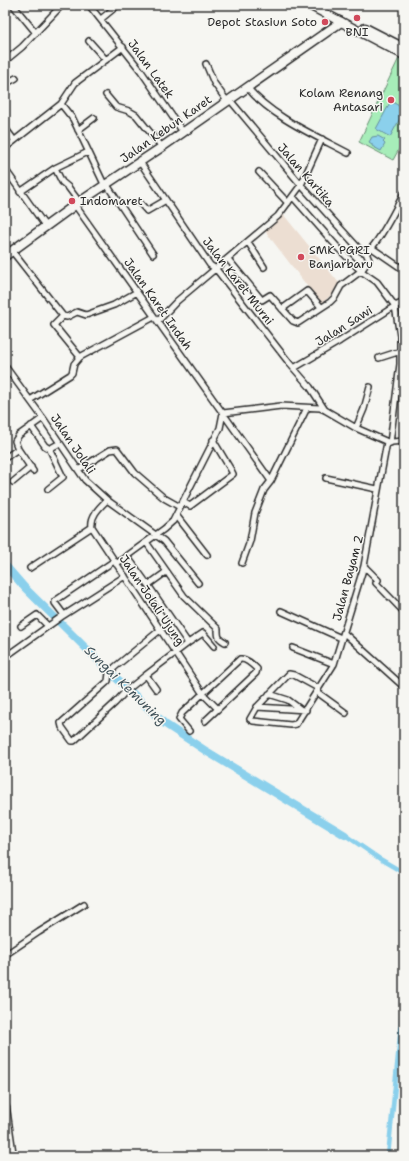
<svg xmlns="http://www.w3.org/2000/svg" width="409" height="1161" font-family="'Shantell Sans',sans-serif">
  <rect width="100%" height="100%" fill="#f6f6f2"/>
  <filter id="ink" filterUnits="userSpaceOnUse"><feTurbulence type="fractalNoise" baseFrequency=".025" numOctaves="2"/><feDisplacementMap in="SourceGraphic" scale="8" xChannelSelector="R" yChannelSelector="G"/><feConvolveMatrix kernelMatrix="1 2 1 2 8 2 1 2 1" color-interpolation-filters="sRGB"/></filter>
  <g filter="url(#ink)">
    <path fill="#ecded2" d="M 283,214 L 339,283 L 332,294 L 321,304 L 265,231 Z"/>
    <path fill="#a7edb9" stroke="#698c72" d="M 399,58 L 404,61 L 404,140 L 393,160 L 359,142 Z"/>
    <path fill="#8bd0ec" stroke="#658e9f" d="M 391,101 L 404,109 L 404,111 L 390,137 L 376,129 Z
      M 378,136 L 385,140 L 383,142 L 385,144 L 381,151 L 372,146 L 372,144 L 369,142 L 372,137 Z"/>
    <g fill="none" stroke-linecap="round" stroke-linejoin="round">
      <path stroke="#8bd0ec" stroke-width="4.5" d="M 345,835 L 380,859 L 404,873
        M 388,1156 L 404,996"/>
      <path stroke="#8bd0ec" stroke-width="8" d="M 5,565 L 25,588 L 112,674 L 165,724 L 206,751 L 345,835"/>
      <defs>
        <path id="minor" d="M 13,5 L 36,33
          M 89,5 L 141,71 L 183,132
          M 101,19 L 118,5
          M 89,41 L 106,60
          M 5,61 L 22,47 L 62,5
          M 206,64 L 214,83 L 227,101
          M 5,84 L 16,78
          M 247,87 C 270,116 316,136 348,153
          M 106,95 L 116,107 L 129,111 L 136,115 L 162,147
          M 230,100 L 301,185 L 361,251 L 366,253 C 378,245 397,207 404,193
          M 61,104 L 73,119 L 103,182 L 107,185 L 153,254
          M 5,128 L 14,140
          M 78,130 L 94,118
          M 5,148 L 61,104 L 75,83 L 123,47
          M 140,162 L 210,265 L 216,269 L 290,364 L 310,387 L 325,410
          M 5,169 L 46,227
          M 259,172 L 288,203
          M 20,192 L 55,168
          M 293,197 L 339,249 L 361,271 L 377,282 L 395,306 L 400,336 L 400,364 L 390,443
          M 80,203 L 68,187 L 62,182 L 55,168 L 88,152
          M 140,203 L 147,211 L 166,200
          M 75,205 L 271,481 L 264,490 L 255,513 L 250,541 L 242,563
          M 248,242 L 264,267
          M 372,248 L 404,270
          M 12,251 L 63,316 L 54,325 L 80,357 L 154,317
          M 228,259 L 261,299 L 262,300 L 270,295 L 293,321 L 298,323 L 330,302 L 335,297 L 341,286 L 361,271 L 369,260 L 366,253
          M 282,309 L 307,291 L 321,307
          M 63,316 L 67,317 L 77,312 L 86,315 L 114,305 L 137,292
          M 158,321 L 177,301 L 278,216 L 301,185 L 322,139
          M 379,358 L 404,350
          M 5,366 L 43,418 L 85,480 L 107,500 L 164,541 L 198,583
          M 294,368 L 340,341 L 395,306 L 404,302
          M 30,400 L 70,375 L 72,373 L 74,364 L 80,357
          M 223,413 L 281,406 L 320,408 L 325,410 L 356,428 L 390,443 L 392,442 L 404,441
          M 31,426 L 45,446 L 50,449
          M 356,428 L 364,409 L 370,387
          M 5,458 L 18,449
          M 78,470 L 110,450 L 117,449 L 135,473 L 164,498 L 180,507
          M 33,471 L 18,449 L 15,441 L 19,435 L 43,418
          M 326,478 L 377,489
          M 271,481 L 307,408
          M 13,482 L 31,467
          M 48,489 L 63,477 L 50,450 L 51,448 L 60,443
          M 107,500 C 100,507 90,516 92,527 L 203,694 L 218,709
          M 183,502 L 190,506 L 233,474 L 231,470 L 213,440
          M 176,515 L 207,555
          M 146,542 L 184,596 L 218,629 C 218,637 218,638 225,642
          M 127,556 L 148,585 L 188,643 L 146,675 L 156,689
          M 116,564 L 164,529 L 173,521 L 220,428 L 223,413
          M 364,566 L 378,580 L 376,583 L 378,585 L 404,612
          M 30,568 L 92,527
          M 148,585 L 166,572
          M 281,611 L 341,638
          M 64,615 L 55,603 L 55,601 L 114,561
          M 21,626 L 37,615 L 48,626
          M 344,633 L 404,687
          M 188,643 L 203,633 L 214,646
          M 293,648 L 334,664
          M 5,657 L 61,617 L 125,576
          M 146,675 L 126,691 L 115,703 L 74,741 L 72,741 L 62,727 L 61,723 L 106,683 L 108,681 L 109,673 L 115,667 L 160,630
          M 318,688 L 294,675 L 289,674 L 257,707 L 250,719 L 253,721 L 291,725 L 296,724 L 334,664 L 364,566 L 387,442
          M 317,692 L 346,713
          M 269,694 L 288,700 L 300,709
          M 257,707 L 306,710
          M 189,731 L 179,719 L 182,713 L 240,659 C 246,658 253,665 257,669 L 256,673 L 205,721
          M 5,955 L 39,932 L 84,904"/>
        <path id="primary" d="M 5,256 L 75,205 L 162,147 L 341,22
          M 5,1108 L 12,1156"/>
        <path id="trunk" d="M 309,5 L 404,55
          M 365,28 L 404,48"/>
      </defs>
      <use href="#minor" stroke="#2b2b2b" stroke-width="8"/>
      <use href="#primary" stroke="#2b2b2b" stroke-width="11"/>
      <use href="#trunk" stroke="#2b2b2b" stroke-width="11"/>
      <use href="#minor" stroke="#f6f6f2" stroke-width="5"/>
      <use href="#primary" stroke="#f6f6f2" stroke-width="8"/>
      <use href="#trunk" stroke="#f6f6f2" stroke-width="8"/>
    </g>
  </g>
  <g fill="#d1495b" stroke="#f6f6f2" stroke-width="1.5">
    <circle cx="357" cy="18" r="4"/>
    <circle cx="325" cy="22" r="4"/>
    <circle cx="391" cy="100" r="4"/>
    <circle cx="72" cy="201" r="4"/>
    <circle cx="301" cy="257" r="4"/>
  </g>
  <g text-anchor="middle" stroke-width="3" stroke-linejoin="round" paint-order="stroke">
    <g font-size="12" fill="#2b2b2b" stroke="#f6f6f2" text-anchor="end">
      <text x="317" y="26">Depot Stasiun Soto</text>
      <text x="357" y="36" text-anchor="middle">BNI</text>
      <text x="383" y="97">Kolam Renang<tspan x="383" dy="14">Antasari</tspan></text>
      <text x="80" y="205" text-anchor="start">Indomaret</text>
      <text x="309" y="254" text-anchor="start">SMK PGRI<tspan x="309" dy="14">Banjarbaru</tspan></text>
    </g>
    <g font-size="12" fill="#2b2b2b" stroke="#f6f6f2">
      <text transform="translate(151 69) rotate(54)" y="4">Jalan Latek</text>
      <text transform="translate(166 129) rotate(-35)" y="4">Jalan Kebun Karet</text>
      <text transform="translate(306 175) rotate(49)" y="4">Jalan Kartika</text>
      <text transform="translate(238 281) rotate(52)" y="4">Jalan Karet Murni</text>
      <text transform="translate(158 304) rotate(55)" y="4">Jalan Karet Indah</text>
      <text transform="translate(344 326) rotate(-32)" y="4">Jalan Sawi</text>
      <text transform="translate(73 444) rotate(56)" y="4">Jalan Jolali</text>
      <text transform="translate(348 578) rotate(-75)" y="4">Jalan Bayam 2</text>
      <text transform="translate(152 600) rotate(56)" y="4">Jalan Jolali Ujung</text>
    </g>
    <g font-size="13" font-style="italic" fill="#43545b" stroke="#f6f6f2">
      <text transform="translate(126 685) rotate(44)" y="5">Sungai Kemuning</text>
    </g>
  </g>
  <rect width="409" height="1161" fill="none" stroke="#f6f6f2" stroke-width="20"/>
  <rect x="10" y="10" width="389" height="1141" fill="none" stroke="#2b2b2b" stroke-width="1.5" filter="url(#ink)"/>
</svg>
